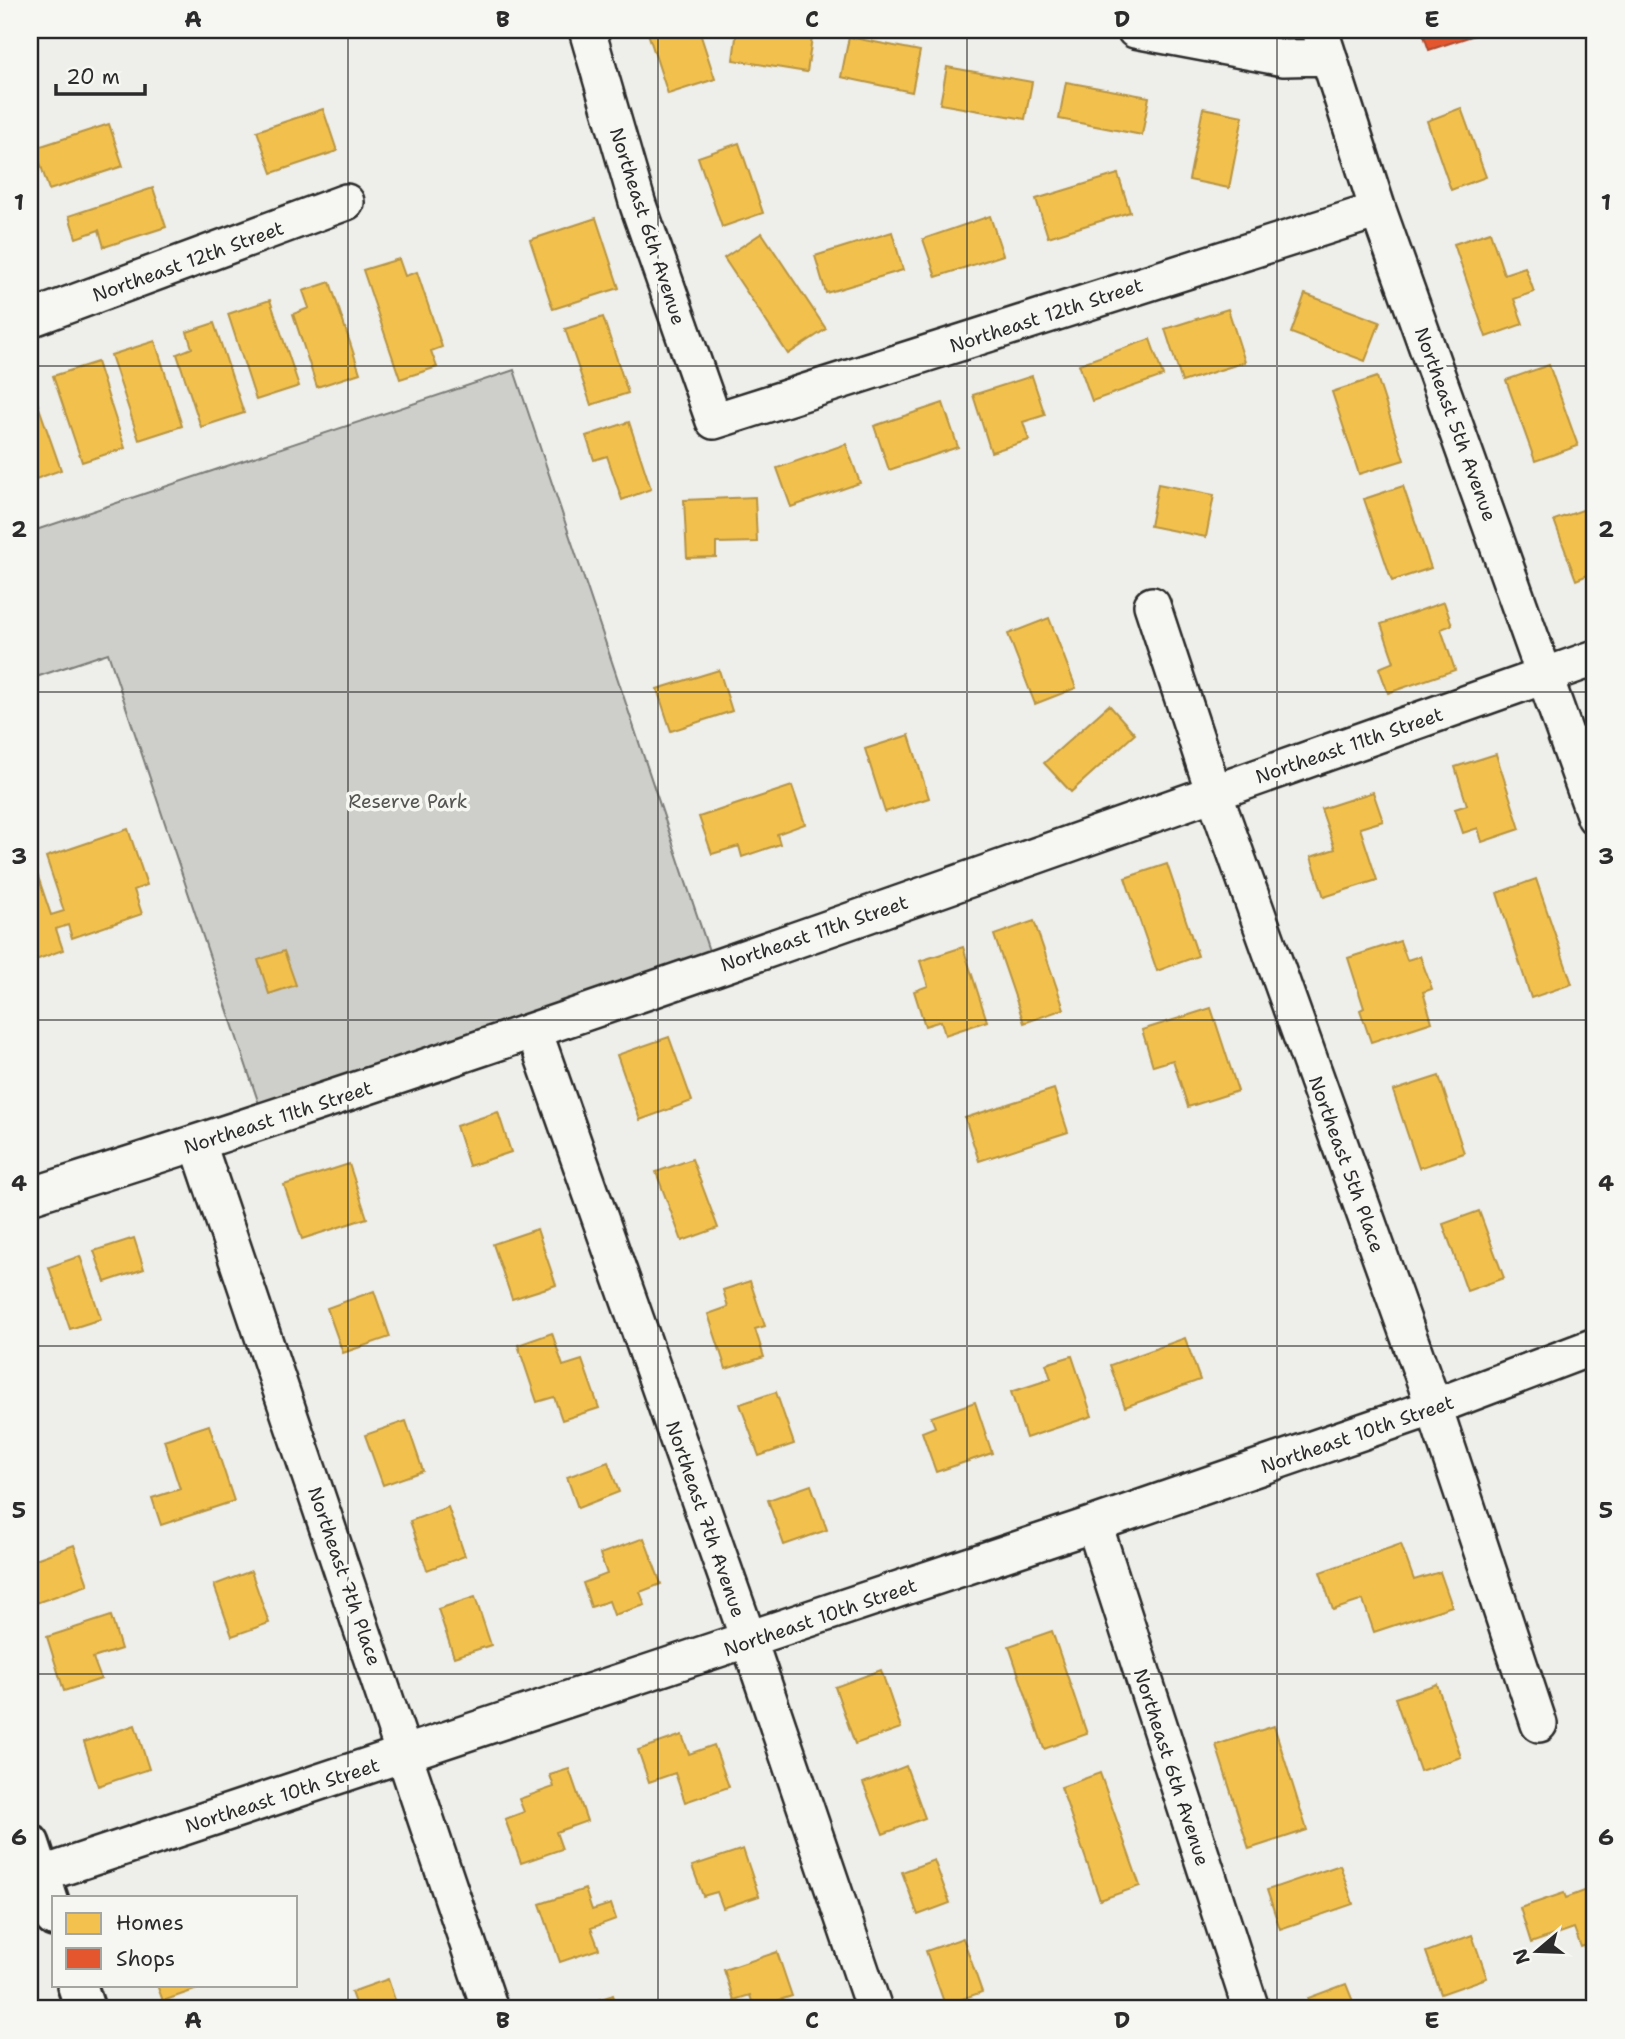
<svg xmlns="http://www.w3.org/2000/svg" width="1625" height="2039" font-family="'Shantell Sans',sans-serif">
  <rect width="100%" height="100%" fill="#eeeeea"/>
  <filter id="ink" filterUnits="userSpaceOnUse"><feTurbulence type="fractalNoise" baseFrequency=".0143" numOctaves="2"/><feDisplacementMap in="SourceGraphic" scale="14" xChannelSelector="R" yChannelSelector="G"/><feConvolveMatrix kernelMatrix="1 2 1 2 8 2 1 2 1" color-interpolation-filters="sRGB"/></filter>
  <g filter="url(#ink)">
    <path fill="#cececa" stroke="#7c7c7a" stroke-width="2" d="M 514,370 L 709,951 L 260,1107 L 108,653 L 30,679 L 30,532 Z"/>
    <path fill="#f2c14e" stroke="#b69444" stroke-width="2" d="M 30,30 L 47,30 L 30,36 Z
      M 647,30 L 699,30 L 715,79 L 668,94 Z
      M 737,30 L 813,31 L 807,72 L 733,60 Z
      M 849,37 L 920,51 L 912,92 L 841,77 Z
      M 947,67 L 1032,82 L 1025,119 L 940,104 Z
      M 1066,82 L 1149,97 L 1142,135 L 1059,119 Z
      M 1203,108 L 1243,116 L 1229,188 L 1189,180 Z
      M 1461,108 L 1486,177 L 1451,190 L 1427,121 Z
      M 323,109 L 337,151 L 272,173 L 257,131 Z
      M 109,124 L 123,166 L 49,190 L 35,148 Z
      M 739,143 L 763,213 L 722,227 L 698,157 Z
      M 1118,174 L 1130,212 L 1048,237 L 1036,199 Z
      M 153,188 L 166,227 L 104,247 L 99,230 L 76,238 L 69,216 Z
      M 990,216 L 1003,255 L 936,277 L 923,239 Z
      M 596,218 L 619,288 L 553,309 L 530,240 Z
      M 892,232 L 903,270 L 826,293 L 815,256 Z
      M 1490,232 L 1504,274 L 1525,267 L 1534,292 L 1514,299 L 1523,324 L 1486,337 L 1454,244 Z
      M 762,233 L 826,329 L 788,354 L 724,258 Z
      M 399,259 L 405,276 L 417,272 L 442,347 L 431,351 L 437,367 L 400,379 L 363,270 Z
      M 330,282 L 360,373 L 317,387 L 293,314 L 309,308 L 303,291 Z
      M 1305,294 L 1380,322 L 1365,361 L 1291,333 Z
      M 270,300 L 299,386 L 256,400 L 228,314 Z
      M 1228,309 L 1245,362 L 1182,382 L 1165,329 Z
      M 603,317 L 628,393 L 591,405 L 565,329 Z
      M 214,323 L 244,413 L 201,427 L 177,354 L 192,348 L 187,332 Z
      M 1150,339 L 1163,376 L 1092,401 L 1079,364 Z
      M 155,341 L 182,426 L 139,440 L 111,355 Z
      M 97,362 L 125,448 L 82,462 L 53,376 Z
      M 1549,365 L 1578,446 L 1535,461 L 1506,380 Z
      M 1032,376 L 1045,415 L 1023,422 L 1029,440 L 991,452 L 973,395 Z
      M 1377,377 L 1404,460 L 1359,474 L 1332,392 Z
      M 30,382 L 61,470 L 30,481 Z
      M 943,403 L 958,447 L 889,470 L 874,426 Z
      M 629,422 L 651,489 L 622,500 L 607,456 L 594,460 L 586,436 Z
      M 846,444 L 860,483 L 791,507 L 777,468 Z
      M 1158,484 L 1214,495 L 1206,537 L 1150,526 Z
      M 1403,486 L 1431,568 L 1392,581 L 1364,499 Z
      M 755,497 L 757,542 L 716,543 L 716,557 L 687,558 L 684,500 Z
      M 1591,507 L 1595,517 L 1595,572 L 1576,580 L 1554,520 Z
      M 1444,602 L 1452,625 L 1441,629 L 1455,670 L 1388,693 L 1379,668 L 1394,662 L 1381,624 Z
      M 1049,618 L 1076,688 L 1035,704 L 1008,634 Z
      M 719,670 L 732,711 L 671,731 L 657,689 Z
      M 1109,705 L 1135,734 L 1071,792 L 1044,763 Z
      M 909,735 L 929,798 L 885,812 L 865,749 Z
      M 1496,754 L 1520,829 L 1482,842 L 1478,828 L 1463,833 L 1455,809 L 1467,805 L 1455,767 Z
      M 792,786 L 805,824 L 777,834 L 780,844 L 742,857 L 739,846 L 712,854 L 699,817 Z
      M 1373,792 L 1383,821 L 1360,828 L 1377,880 L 1324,897 L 1311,857 L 1335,849 L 1321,809 Z
      M 128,829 L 147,885 L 134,890 L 142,914 L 72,938 L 68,925 L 56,929 L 63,950 L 30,962 L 30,853 L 51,915 L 64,911 L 46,857 Z
      M 1167,864 L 1198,956 L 1157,971 L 1125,878 Z
      M 1536,879 L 1572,984 L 1531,998 L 1497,893 Z
      M 1034,921 L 1064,1009 L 1024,1023 L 994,935 Z
      M 1400,941 L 1407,960 L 1420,956 L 1432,989 L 1423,992 L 1432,1022 L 1371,1042 L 1360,1010 L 1364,1008 L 1348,958 Z
      M 963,947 L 987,1021 L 945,1035 L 941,1021 L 925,1026 L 914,991 L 928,986 L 920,961 Z
      M 284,951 L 296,985 L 269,994 L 258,960 Z
      M 1211,1008 L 1238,1091 L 1188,1107 L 1173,1060 L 1153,1066 L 1142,1030 Z
      M 669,1037 L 692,1101 L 640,1120 L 617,1055 Z
      M 1439,1076 L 1464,1153 L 1419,1168 L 1393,1091 Z
      M 1054,1089 L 1068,1132 L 979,1161 L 965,1118 Z
      M 498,1112 L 511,1152 L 469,1166 L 456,1126 Z
      M 692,1159 L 718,1228 L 682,1241 L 656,1172 Z
      M 349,1164 L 367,1218 L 302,1239 L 284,1185 Z
      M 1479,1211 L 1504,1278 L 1467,1291 L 1443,1224 Z
      M 537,1229 L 556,1285 L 512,1299 L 493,1244 Z
      M 134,1238 L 144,1269 L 105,1282 L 94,1251 Z
      M 80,1256 L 101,1319 L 70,1329 L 49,1267 Z
      M 750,1281 L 765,1326 L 755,1329 L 764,1357 L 726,1369 L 708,1314 L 728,1307 L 723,1290 Z
      M 374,1291 L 390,1337 L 343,1353 L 327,1308 Z
      M 552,1333 L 563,1366 L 582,1360 L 599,1408 L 562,1420 L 554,1397 L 537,1402 L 518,1345 Z
      M 1185,1338 L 1200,1380 L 1125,1407 L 1110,1365 Z
      M 1072,1356 L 1092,1416 L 1026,1438 L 1011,1392 L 1051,1379 L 1046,1364 Z
      M 776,1392 L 794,1444 L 759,1456 L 740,1404 Z
      M 975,1402 L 992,1453 L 936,1472 L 922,1432 L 935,1427 L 931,1417 Z
      M 406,1421 L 423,1471 L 383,1485 L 365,1435 Z
      M 209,1425 L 234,1501 L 161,1525 L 152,1498 L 180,1489 L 164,1440 Z
      M 608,1462 L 619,1492 L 578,1508 L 567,1477 Z
      M 30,1472 L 37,1493 L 30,1495 Z
      M 811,1485 L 827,1530 L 784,1545 L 768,1500 Z
      M 448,1507 L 465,1556 L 427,1570 L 410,1521 Z
      M 644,1538 L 661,1584 L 640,1592 L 645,1605 L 614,1615 L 609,1601 L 591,1607 L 583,1583 L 607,1574 L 600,1554 Z
      M 1401,1544 L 1414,1580 L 1440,1572 L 1452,1606 L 1374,1632 L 1363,1600 L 1333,1610 L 1320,1572 Z
      M 74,1545 L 88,1585 L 36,1603 L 30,1586 L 30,1561 Z
      M 251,1571 L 269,1623 L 232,1636 L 214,1585 Z
      M 475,1597 L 491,1645 L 454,1657 L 438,1609 Z
      M 111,1616 L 121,1649 L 93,1658 L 101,1679 L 64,1691 L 47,1637 Z
      M 1052,1631 L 1087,1734 L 1044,1749 L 1009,1646 Z
      M 881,1670 L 901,1728 L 855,1744 L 835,1687 Z
      M 1437,1684 L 1461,1757 L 1420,1771 L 1395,1698 Z
      M 135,1725 L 149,1769 L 98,1786 L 84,1742 Z
      M 1274,1726 L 1307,1830 L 1249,1849 L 1216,1745 Z
      M 682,1735 L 689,1754 L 714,1745 L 729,1787 L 685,1802 L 675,1773 L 649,1782 L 638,1750 Z
      M 906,1766 L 925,1818 L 883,1834 L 863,1783 Z
      M 569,1769 L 587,1821 L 556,1832 L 562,1849 L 521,1863 L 505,1819 L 524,1812 L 519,1799 L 554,1787 L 550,1775 Z
      M 1100,1773 L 1140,1886 L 1100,1900 L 1061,1787 Z
      M 743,1849 L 759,1896 L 723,1908 L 717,1892 L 703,1896 L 692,1866 Z
      M 934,1860 L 950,1903 L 918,1915 L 902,1872 Z
      M 1340,1865 L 1353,1904 L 1280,1929 L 1267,1890 Z
      M 1595,1887 L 1595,1942 L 1581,1947 L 1574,1928 L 1531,1943 L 1520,1908 L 1564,1893 L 1566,1898 Z
      M 585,1889 L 592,1910 L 611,1904 L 616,1919 L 591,1928 L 599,1949 L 560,1962 L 540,1904 Z
      M 1472,1935 L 1487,1978 L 1441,1994 L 1426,1952 Z
      M 963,1938 L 982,1992 L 945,2005 L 926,1951 Z
      M 777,1952 L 792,1996 L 754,2008 L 750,1995 L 734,2000 L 724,1970 Z
      M 388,1979 L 398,2009 L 357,2009 L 351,1992 Z
      M 1346,1984 L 1356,2009 L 1312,2009 L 1308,1998 Z
      M 157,1985 L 205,1985 L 206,1986 L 163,2001 Z
      M 613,1995 L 618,2009 L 572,2009 Z"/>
    <path fill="#e4572e" stroke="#ac4a2d" stroke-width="2" d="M 1422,30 L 1490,30 L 1429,50 Z"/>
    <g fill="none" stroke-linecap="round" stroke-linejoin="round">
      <defs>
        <path id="street" d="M 587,30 L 638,205 L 714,421 L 1378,210
          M 1135,30 L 1284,58 L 1329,57
          M 1320,30 L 1378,210 L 1595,817
          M 30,319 L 346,202
          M 1152,605 L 1214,793 L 1434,1407 L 1539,1724
          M 534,1031 L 749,1641 L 874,2009
          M 198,1144 L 490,2009
          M 30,1196 C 556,1030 1075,841 1595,658
          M 1094,1524 L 1251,2009
          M 40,1875 L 1094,1524 L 1434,1407 L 1595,1346"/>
        <path id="secondary" d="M 30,1844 L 54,1917
          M 77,1985 L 85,2009"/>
      </defs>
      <use href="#street" stroke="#2b2b2b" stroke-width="40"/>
      <use href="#secondary" stroke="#2b2b2b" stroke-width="44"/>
      <use href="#street" stroke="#f6f6f2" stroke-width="35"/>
      <use href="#secondary" stroke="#f6f6f2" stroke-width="38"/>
    </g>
  </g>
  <path fill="none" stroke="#2b2b2b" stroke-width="2" stroke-opacity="0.55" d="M 348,30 L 348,2009M 658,30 L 658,2009M 967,30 L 967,2009M 1277,30 L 1277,2009M 30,366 L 1595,366M 30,692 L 1595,692M 30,1020 L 1595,1020M 30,1346 L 1595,1346M 30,1674 L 1595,1674"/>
  <g text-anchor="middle" stroke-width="7" stroke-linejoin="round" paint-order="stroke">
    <g font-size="19" fill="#2b2b2b" stroke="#f6f6f2">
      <text transform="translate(648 226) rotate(72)" y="7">Northeast 6th Avenue</text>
      <text transform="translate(188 261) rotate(-20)" y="7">Northeast 12th Street</text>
      <text transform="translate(1046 315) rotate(-18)" y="7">Northeast 12th Street</text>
      <text transform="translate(1456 424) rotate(70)" y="7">Northeast 5th Avenue</text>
      <text transform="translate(1349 745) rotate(-19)" y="7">Northeast 11th Street</text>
      <text transform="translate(814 933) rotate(-19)" y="7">Northeast 11th Street</text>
      <text transform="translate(278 1117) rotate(-18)" y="7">Northeast 11th Street</text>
      <text transform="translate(1347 1164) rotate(70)" y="7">Northeast 5th Place</text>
      <text transform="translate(1357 1434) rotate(-19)" y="7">Northeast 10th Street</text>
      <text transform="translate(706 1519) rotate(71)" y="7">Northeast 7th Avenue</text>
      <text transform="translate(345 1576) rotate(71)" y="7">Northeast 7th Place</text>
      <text transform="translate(820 1617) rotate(-19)" y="7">Northeast 10th Street</text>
      <text transform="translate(1172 1767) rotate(72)" y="7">Northeast 6th Avenue</text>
      <text transform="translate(282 1795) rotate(-18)" y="7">Northeast 10th Street</text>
    </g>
    <g font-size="19" fill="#545453" stroke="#f6f6f2">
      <text x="408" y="808">Reserve Park</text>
    </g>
  </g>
  <rect width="1625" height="2039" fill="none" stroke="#f6f6f2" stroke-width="77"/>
  <rect x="52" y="1896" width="245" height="91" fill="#f6f6f2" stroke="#a5a5a2" stroke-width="2"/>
  <rect x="66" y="1913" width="35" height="21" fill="#f2c14e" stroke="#a5a5a2" stroke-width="2"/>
  <text x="116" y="1930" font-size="21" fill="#2b2b2b">Homes</text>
  <rect x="66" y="1948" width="35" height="21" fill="#e4572e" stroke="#a5a5a2" stroke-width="2"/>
  <text x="116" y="1966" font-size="21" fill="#2b2b2b">Shops</text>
  <g transform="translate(1537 1951) rotate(251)" stroke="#f6f6f2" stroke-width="5" paint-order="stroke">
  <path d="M0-5L12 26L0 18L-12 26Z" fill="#2b2b2b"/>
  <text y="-10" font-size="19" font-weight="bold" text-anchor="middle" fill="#2b2b2b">N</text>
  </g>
  <path d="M56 84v10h89v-10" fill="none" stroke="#2b2b2b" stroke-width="3.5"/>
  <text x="66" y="84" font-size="21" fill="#2b2b2b" stroke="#f6f6f2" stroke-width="5" paint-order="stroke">20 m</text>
  <rect x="38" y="38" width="1548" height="1962" fill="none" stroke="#2b2b2b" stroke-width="2.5"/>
  <g font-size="23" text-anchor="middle" font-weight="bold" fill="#2b2b2b">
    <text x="193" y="27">A</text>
    <text x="503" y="27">B</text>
    <text x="812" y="27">C</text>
    <text x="1122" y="27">D</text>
    <text x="1432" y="27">E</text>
    <text x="19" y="210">1</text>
    <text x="1606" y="210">1</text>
    <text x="19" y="537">2</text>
    <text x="1606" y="537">2</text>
    <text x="19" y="864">3</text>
    <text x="1606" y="864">3</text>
    <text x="19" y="1191">4</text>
    <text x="1606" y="1191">4</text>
    <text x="19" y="1518">5</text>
    <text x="1606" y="1518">5</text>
    <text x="19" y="1845">6</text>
    <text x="1606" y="1845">6</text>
    <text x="193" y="2028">A</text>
    <text x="503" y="2028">B</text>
    <text x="812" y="2028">C</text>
    <text x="1122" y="2028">D</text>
    <text x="1432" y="2028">E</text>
  </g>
</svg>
